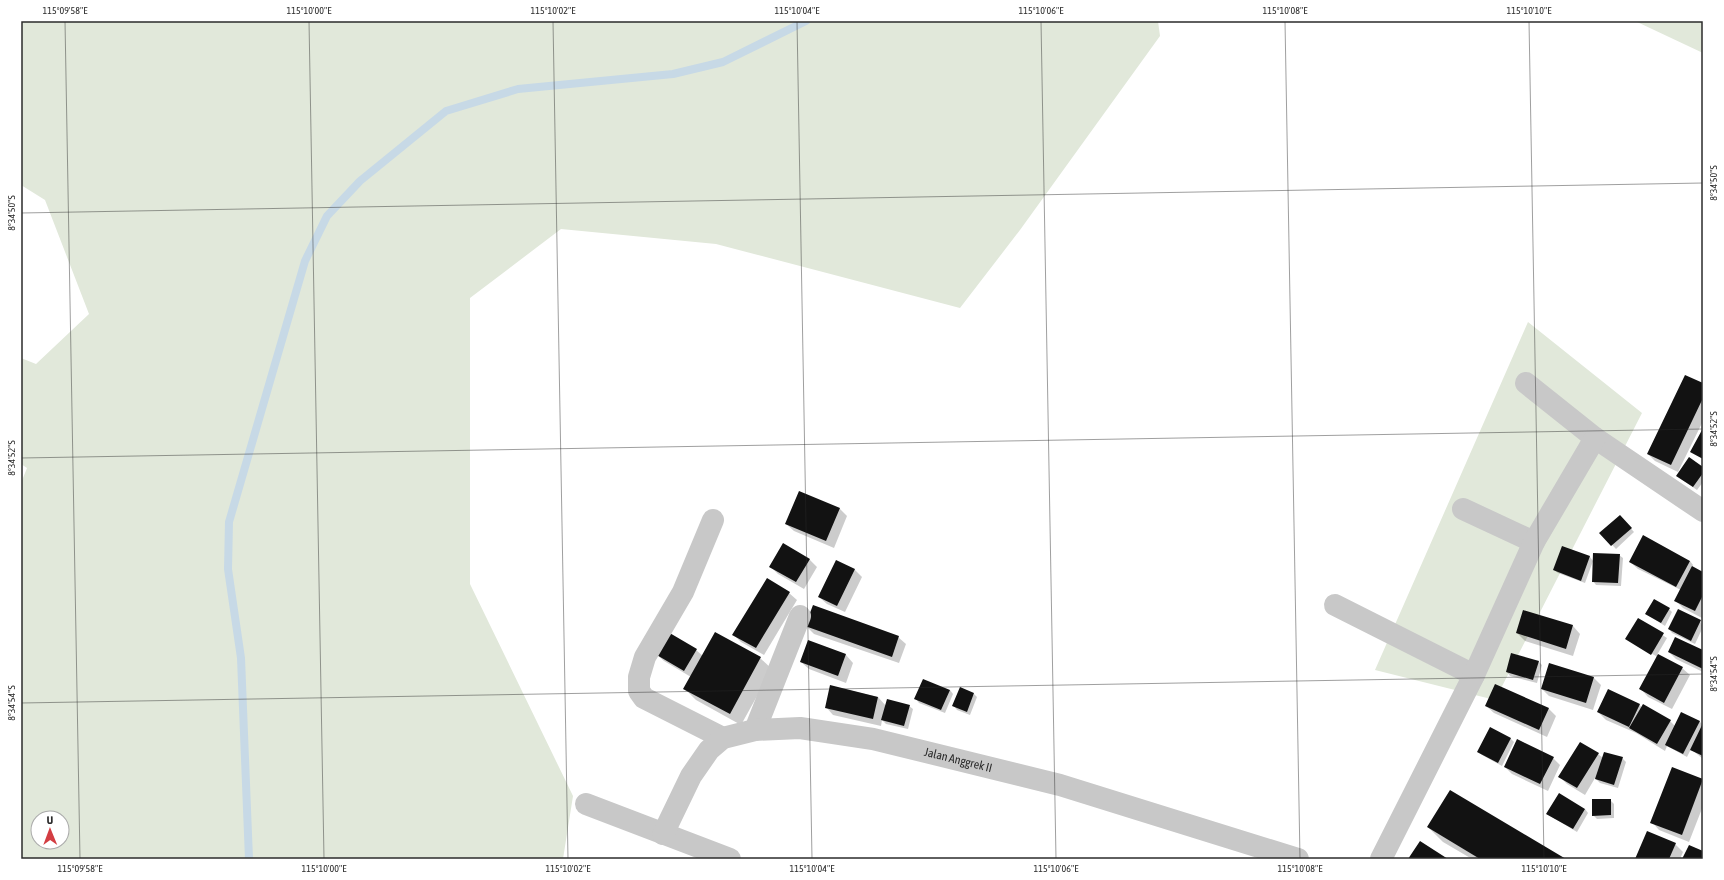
<svg xmlns="http://www.w3.org/2000/svg" width="1724" height="880" font-family="'Asap Condensed',sans-serif">
  <rect width="100%" height="100%" fill="#fff"/>
  <path fill="#e1e8da" fill-rule="evenodd" d="M 21,21 L 1158,21 L 1160,36 L 1020,230 L 960,308 L 716,244 L 561,229 L 470,298 L 470,584 L 573,796 L 563,859 L 21,859 L 21,483 L 27,468 L 21,464 L 21,358 L 36,364 L 89,314 L 45,200 L 21,185 ZM 38,818 L 62,818 L 62,842 L 38,842 Z
    M 1635,21 L 1703,21 L 1703,53 Z
    M 1528,322 L 1642,413 L 1495,700 L 1375,670 Z"/>
  <path fill="#0003" d="M 1703,384 L 1703,421 L 1678,472 L 1655,461 L 1648,454 Z
    M 1703,469 L 1703,482 L 1697,490 L 1681,479 Z
    M 839,508 L 847,516 L 834,548 L 794,531 L 786,524 Z
    M 1620,516 L 1634,532 L 1616,549 L 1601,533 Z
    M 1562,547 L 1590,557 L 1593,561 L 1585,583 L 1558,573 L 1554,570 Z
    M 1619,555 L 1623,558 L 1621,586 L 1596,585 L 1593,581 Z
    M 810,560 L 817,567 L 804,589 L 778,574 L 771,567 Z
    M 1690,561 L 1693,565 L 1692,567 L 1703,573 L 1702,618 L 1683,608 L 1675,600 L 1681,590 L 1638,569 L 1630,562 Z
    M 854,569 L 862,577 L 845,612 L 827,604 L 819,597 Z
    M 789,593 L 797,600 L 764,655 L 741,642 L 734,635 Z
    M 1669,609 L 1672,612 L 1665,626 L 1646,614 Z
    M 1524,611 L 1573,626 L 1580,634 L 1573,656 L 1525,641 L 1517,633 Z
    M 1638,619 L 1667,638 L 1657,655 L 1682,668 L 1690,675 L 1672,709 L 1648,697 L 1641,689 L 1657,659 L 1656,656 L 1626,639 Z
    M 1700,621 L 1703,627 L 1695,644 L 1672,633 L 1669,629 Z
    M 806,626 L 898,637 L 906,644 L 899,663 L 814,634 Z
    M 696,650 L 703,656 L 760,658 L 772,669 L 741,725 L 696,700 L 685,689 L 691,677 L 664,661 L 656,654 Z
    M 1703,651 L 1703,672 L 1676,659 L 1669,652 Z
    M 846,655 L 853,663 L 846,683 L 809,669 L 801,662 Z
    M 1539,662 L 1542,665 L 1537,683 L 1510,676 L 1507,672 Z
    M 1550,664 L 1594,678 L 1601,685 L 1593,710 L 1549,696 L 1542,689 Z
    M 831,686 L 878,697 L 886,706 L 909,706 L 913,709 L 908,729 L 886,724 L 882,720 L 881,726 L 833,715 L 826,707 Z
    M 950,690 L 953,694 L 945,713 L 919,703 L 916,699 Z
    M 974,694 L 977,697 L 970,715 L 957,710 L 954,706 Z
    M 1639,704 L 1642,708 L 1670,721 L 1675,726 L 1699,721 L 1703,725 L 1703,759 L 1691,749 L 1687,757 L 1667,746 L 1665,751 L 1636,733 L 1606,720 L 1598,712 Z
    M 1486,706 L 1549,709 L 1556,716 L 1547,737 L 1494,713 Z
    M 1510,738 L 1514,742 L 1502,766 L 1482,755 L 1478,752 Z
    M 1598,754 L 1603,758 L 1622,758 L 1626,762 L 1618,788 L 1600,783 L 1595,778 L 1585,795 L 1567,784 L 1560,777 Z
    M 1553,758 L 1560,765 L 1548,791 L 1512,774 L 1505,767 Z
    M 1673,769 L 1703,780 L 1703,806 L 1689,842 L 1659,830 L 1652,822 Z
    M 1610,800 L 1614,804 L 1614,818 L 1597,819 L 1593,815 Z
    M 1585,809 L 1588,813 L 1577,832 L 1547,814 Z
    M 1428,827 L 1564,859 L 1472,859 L 1443,842 Z
    M 1675,844 L 1683,852 L 1680,859 L 1636,859 Z"/>
  <g fill="none" stroke-linecap="round" stroke-linejoin="round">
    <path stroke="#c7d9e6" stroke-width="8" d="M 249,859 L 241,658 L 228,569 L 229,522 L 305,261 L 327,216 L 360,181 L 446,111 L 518,89 L 673,74 L 723,62 L 806,21"/>
  </g>
  <path fill="#121212" d="M 1685,375 L 1703,383 L 1703,398 L 1671,465 L 1647,454 Z
    M 1702,430 L 1703,431 L 1703,459 L 1690,452 Z
    M 1689,457 L 1703,467 L 1703,473 L 1693,487 L 1676,476 Z
    M 799,491 L 840,508 L 826,541 L 785,524 Z
    M 1620,515 L 1632,528 L 1611,546 L 1599,533 Z
    M 1643,535 L 1690,561 L 1676,587 L 1629,562 Z
    M 783,543 L 810,559 L 796,582 L 769,567 Z
    M 1562,546 L 1590,556 L 1581,581 L 1553,570 Z
    M 1593,553 L 1620,554 L 1618,583 L 1592,582 Z
    M 836,560 L 855,569 L 837,606 L 818,597 Z
    M 1692,566 L 1703,572 L 1703,595 L 1695,611 L 1674,601 Z
    M 767,578 L 790,592 L 756,648 L 732,635 Z
    M 1654,599 L 1670,608 L 1661,623 L 1645,614 Z
    M 813,605 L 899,636 L 892,657 L 805,626 Z
    M 1678,609 L 1701,620 L 1691,641 L 1668,629 Z
    M 1523,610 L 1573,625 L 1566,649 L 1516,633 Z
    M 1638,618 L 1664,633 L 1651,655 L 1625,639 Z
    M 668,632 L 697,649 L 684,671 L 655,654 Z
    M 715,632 L 761,657 L 730,714 L 683,689 Z
    M 1675,637 L 1703,650 L 1703,669 L 1668,652 Z
    M 808,640 L 846,654 L 838,676 L 800,662 Z
    M 1511,653 L 1539,661 L 1533,680 L 1506,672 Z
    M 1658,654 L 1683,667 L 1664,703 L 1639,689 Z
    M 1549,663 L 1594,677 L 1586,703 L 1541,689 Z
    M 923,679 L 950,690 L 941,710 L 914,699 Z
    M 1495,684 L 1549,708 L 1539,730 L 1485,706 Z
    M 830,685 L 878,697 L 873,719 L 825,708 Z
    M 960,687 L 974,693 L 967,712 L 952,706 Z
    M 1608,689 L 1640,704 L 1629,727 L 1597,712 Z
    M 887,699 L 910,705 L 904,726 L 881,720 Z
    M 1643,704 L 1671,720 L 1657,744 L 1629,728 Z
    M 1681,712 L 1700,721 L 1683,754 L 1665,745 Z
    M 1703,723 L 1703,756 L 1690,750 Z
    M 1490,727 L 1511,738 L 1498,763 L 1477,752 Z
    M 1517,739 L 1554,757 L 1540,784 L 1504,767 Z
    M 1580,742 L 1599,753 L 1577,788 L 1558,777 Z
    M 1604,752 L 1623,757 L 1614,785 L 1595,779 Z
    M 1672,767 L 1703,779 L 1682,835 L 1650,823 Z
    M 1450,790 L 1566,859 L 1480,859 L 1427,827 Z
    M 1559,793 L 1585,809 L 1573,829 L 1546,814 Z
    M 1592,799 L 1611,799 L 1611,815 L 1592,816 Z
    M 1647,831 L 1676,843 L 1669,859 L 1635,859 Z
    M 1420,841 L 1448,859 L 1408,859 Z
    M 1689,845 L 1703,851 L 1703,859 L 1682,859 Z"/>
  <g fill="none" stroke-linecap="round" stroke-linejoin="round">
    <g stroke="#c8c8c8" stroke-width="22">
      <path d="M 1526,383 L 1595,438 L 1703,511"/>
      <path d="M 1463,509 L 1534,542"/>
      <path d="M 713,520 L 683,592 L 645,657 L 639,677 L 639,691 L 644,698 L 723,738"/>
      <path d="M 1335,605 L 1474,675"/>
      <path d="M 755,730 L 800,616"/>
      <path d="M 586,804 L 730,859"/>
      <path id="s1" d="M 663,834 L 691,776 L 709,750 L 723,738 L 755,730 L 800,728 L 873,739 L 1060,785 L 1298,859"/>
      <path d="M 1381,859 L 1474,675 L 1534,542 L 1595,438"/>
    </g>
  </g>
  <path fill="none" stroke="#2b2b2b" stroke-width="1" stroke-opacity="0.45" d="M 65,21 L 80,859M 309,21 L 324,859M 553,21 L 568,859M 797,21 L 812,859M 1041,21 L 1056,859M 1285,21 L 1300,859M 1529,21 L 1544,859M 21,213 L 1703,183M 21,458 L 1703,429M 21,703 L 1703,674"/>
  <g text-anchor="middle" stroke-width="4" stroke-linejoin="round" paint-order="stroke">
    <g font-size="12" fill="#2b2b2b" stroke="#fff">
      <text dy="4" stroke="none"><textPath href="#s1" startOffset="354">Jalan Anggrek II</textPath></text>
    </g>
  </g>
  <rect width="1724" height="880" fill="none" stroke="#ffffff" stroke-width="44"/>
  <g transform="translate(50 830) rotate(359)"><circle r="19" fill="#ffffff" stroke="#aaaaaa"/>
  <path d="M0-3L7 15L0 10L-7 15Z" fill="#d33d42"/>
  <text y="-6" font-size="11" font-weight="bold" text-anchor="middle" fill="#2b2b2b">U</text>
  </g>
  <rect x="22" y="22" width="1680" height="836" fill="none" stroke="#2b2b2b" stroke-width="1.5"/>
  <g font-size="10" text-anchor="middle" fill="#2b2b2b">
    <text x="65" y="14">115°09'58"E</text>
    <text x="309" y="14">115°10'00"E</text>
    <text x="553" y="14">115°10'02"E</text>
    <text x="797" y="14">115°10'04"E</text>
    <text x="1041" y="14">115°10'06"E</text>
    <text x="1285" y="14">115°10'08"E</text>
    <text x="1529" y="14">115°10'10"E</text>
    <text transform="translate(1713 183) rotate(-90)" y="4">8°34'50"S</text>
    <text transform="translate(11 213) rotate(-90)" y="4">8°34'50"S</text>
    <text transform="translate(1713 429) rotate(-90)" y="4">8°34'52"S</text>
    <text transform="translate(11 458) rotate(-90)" y="4">8°34'52"S</text>
    <text transform="translate(1713 674) rotate(-90)" y="4">8°34'54"S</text>
    <text transform="translate(11 703) rotate(-90)" y="4">8°34'54"S</text>
    <text x="80" y="872">115°09'58"E</text>
    <text x="324" y="872">115°10'00"E</text>
    <text x="568" y="872">115°10'02"E</text>
    <text x="812" y="872">115°10'04"E</text>
    <text x="1056" y="872">115°10'06"E</text>
    <text x="1300" y="872">115°10'08"E</text>
    <text x="1544" y="872">115°10'10"E</text>
  </g>
</svg>
